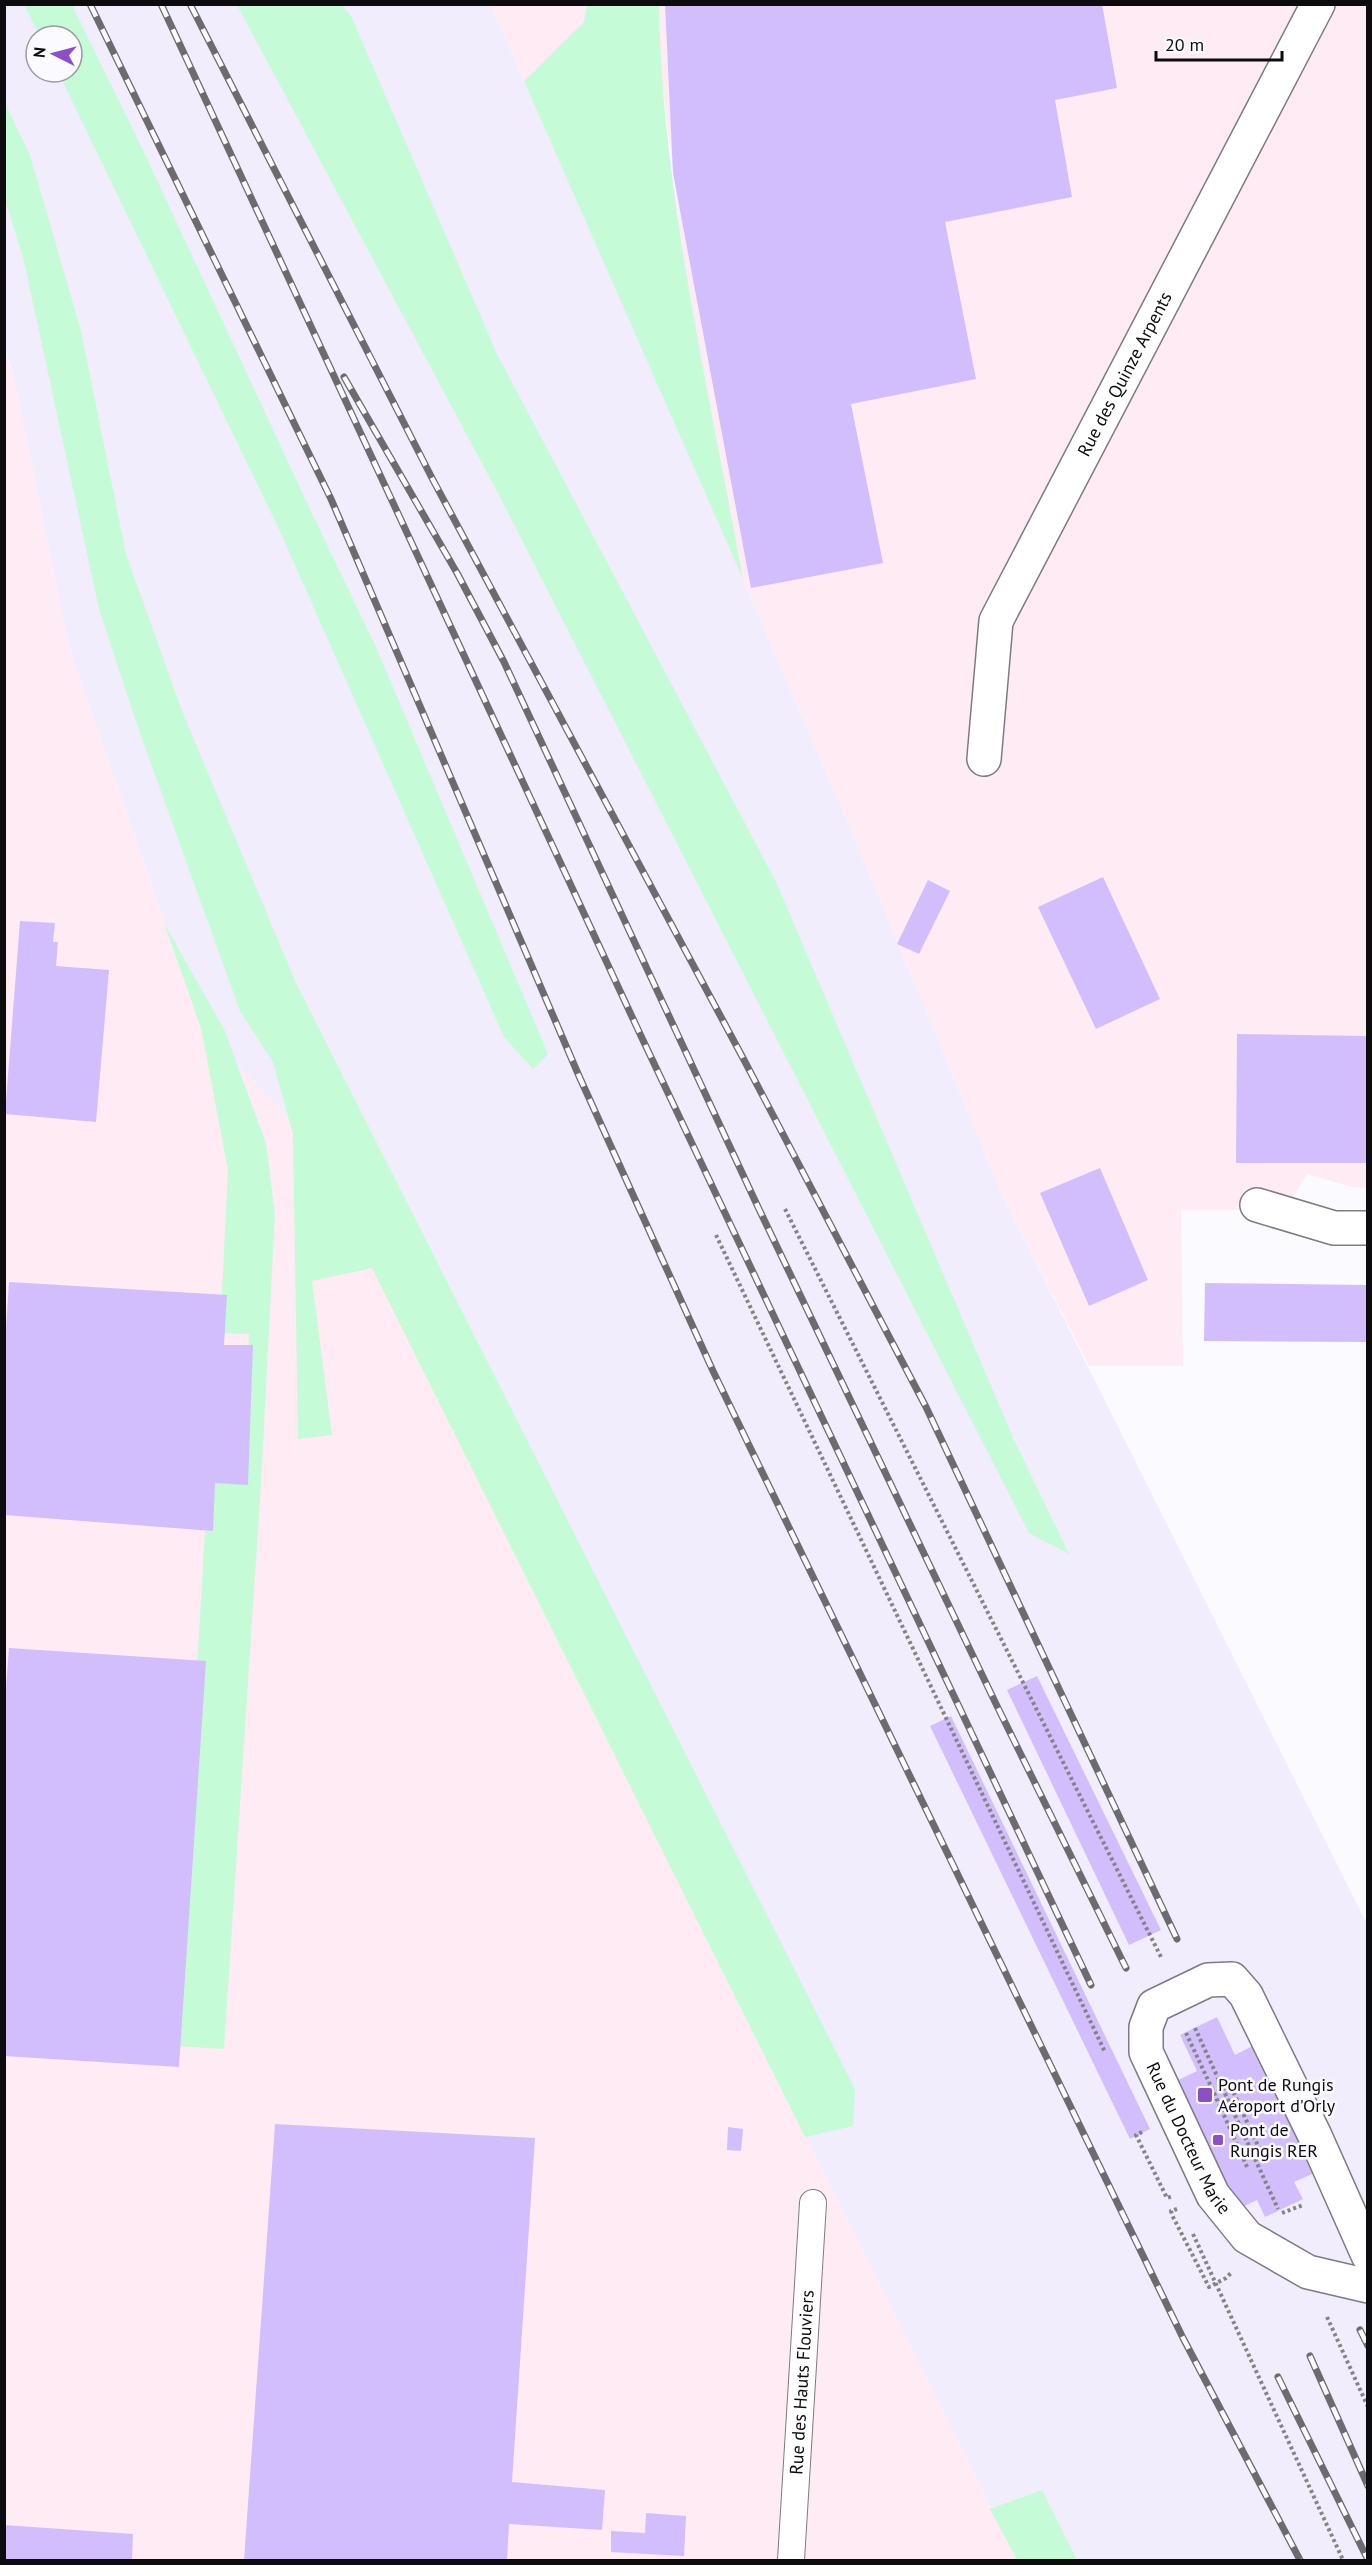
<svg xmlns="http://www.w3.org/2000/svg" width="1372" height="2565" font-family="'PT Sans',sans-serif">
  <rect width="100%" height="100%" fill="#fbfaff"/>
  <path fill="#f1edfc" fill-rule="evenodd" d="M 4,5 L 491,5 L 524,81 L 670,158 L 683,249 L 743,579 L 860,851 L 1004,1199 L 1367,1924 L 1367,2560 L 1017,2560 L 805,2137 L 201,1027 L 69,648 L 14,378 L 5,348 ZM 36,36 L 72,36 L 72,72 L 36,72 Z"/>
  <path fill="#feebf4" d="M 491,5 L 1367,5 L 1367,1188 L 1352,1187 L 1307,1174 L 1273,1230 L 1239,1210 L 1181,1210 L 1183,1366 L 1089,1366 L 1004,1199 L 860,851 L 743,579 L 683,249 L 660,66 L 524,81 Z
    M 4,348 L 14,378 L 69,648 L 201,1027 L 307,1136 L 1017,2560 L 5,2560 Z"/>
  <path fill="#c5fbd6" d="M 587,4 L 659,5 C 662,195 709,391 743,579 L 524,81 L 584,22 Z
    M 24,5 L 72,5 L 142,148 L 316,522 L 376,647 L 548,1054 L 533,1069 L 504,1037 L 279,529 L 58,72 L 72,72 L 72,36 L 40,36 Z
    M 237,5 L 342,5 L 352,18 L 497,354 L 776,882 L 1015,1442 L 1069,1554 L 1029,1533 L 499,495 Z
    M 5,103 L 30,155 L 81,331 L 126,554 L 182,711 L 296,983 L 855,2089 L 853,2126 L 805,2137 L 372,1268 L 312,1281 L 332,1435 L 298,1439 L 293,1134 L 273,1062 L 240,1011 L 136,722 L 99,609 L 23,257 L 5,200 Z
    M 164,923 L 224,1029 L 266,1143 L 275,1214 L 261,1484 L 224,2049 L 176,2046 L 208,1475 L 240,1478 L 249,1334 L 220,1333 L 228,1170 L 201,1028 Z
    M 1042,2490 L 1077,2560 L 1017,2560 L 990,2509 Z"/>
  <path fill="#d2befd" d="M 665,4 L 1102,4 L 1117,88 L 1055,100 L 1072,197 L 945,222 L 976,379 L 851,404 L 883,563 L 751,588 L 673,173 Z
    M 1103,877 L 1160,999 L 1096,1029 L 1038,907 Z
    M 928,880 L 950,891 L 919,954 L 897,944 Z
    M 20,921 L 55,923 L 53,942 L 58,942 L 56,966 L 109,970 L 96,1122 L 5,1114 Z
    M 1237,1034 L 1368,1036 L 1368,1163 L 1236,1163 Z
    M 1100,1168 L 1148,1280 L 1089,1306 L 1040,1193 Z
    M 9,1282 L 227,1295 L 224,1345 L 253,1345 L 248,1485 L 215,1483 L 213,1531 L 4,1515 L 4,1358 Z
    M 1205,1283 L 1368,1285 L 1368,1342 L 1204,1341 Z
    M 9,1648 L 206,1661 L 179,2067 L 4,2056 L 4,1712 Z
    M 1037,1676 L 1161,1930 L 1129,1945 L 1007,1690 Z
    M 951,1716 L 1150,2129 L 1130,2139 L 930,1726 Z
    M 1217,2017 L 1235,2055 L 1256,2044 L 1317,2172 L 1294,2182 L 1303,2199 L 1265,2217 L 1257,2200 L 1234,2211 L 1174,2082 L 1197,2071 L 1180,2035 Z
    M 275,2124 L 535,2138 L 512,2482 L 605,2490 L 602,2530 L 509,2524 L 507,2560 L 244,2560 Z
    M 728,2127 L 743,2129 L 741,2151 L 727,2150 Z
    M 646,2513 L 686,2516 L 684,2556 L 611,2552 L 611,2531 L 645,2533 Z
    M 4,2525 L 133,2534 L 132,2560 L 4,2560 Z"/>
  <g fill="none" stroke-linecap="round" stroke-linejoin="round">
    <defs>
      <g id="lane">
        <path id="s1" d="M 791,2560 L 813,2203"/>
      </g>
      <g id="street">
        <path id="s2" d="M 984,759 L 996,621 L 1318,4"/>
        <path d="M 1257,1205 L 1334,1228 L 1368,1228"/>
        <path id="s3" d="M 1368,2255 L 1315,2136 L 1246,1995 L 1232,1979 L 1208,1980 L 1154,2006 L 1146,2027 L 1146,2052 L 1213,2195 L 1247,2237 L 1308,2272 L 1368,2286"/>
      </g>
    </defs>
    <use href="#lane" stroke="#7d7b82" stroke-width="28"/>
    <use href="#street" stroke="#7d7b82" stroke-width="36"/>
    <path stroke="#848387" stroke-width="4" stroke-dasharray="3 3" stroke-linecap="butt" d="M 785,1209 L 1162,1959
      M 716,1235 L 1105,2052
      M 1195,2028 L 1278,2209
      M 1186,2033 L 1215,2095
      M 1231,2087 L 1265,2161
      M 1214,2093 L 1248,2169
      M 1142,2132 L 1136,2135 L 1167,2198 L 1173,2196
      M 1177,2209 L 1171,2211 L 1172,2215 L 1209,2287 L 1226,2278 L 1232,2272
      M 1282,2213 L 1303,2205
      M 1193,2234 L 1343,2560
      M 1327,2317 L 1368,2407"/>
    <use href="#lane" stroke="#fff" stroke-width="26"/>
    <use href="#street" stroke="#fff" stroke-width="33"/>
    <defs>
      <path id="rail" d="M 90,4 L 331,499 L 579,1076 L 713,1371 L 1183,2338 L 1300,2560
        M 161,4 L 641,1036 L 1091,1985
        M 190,4 L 433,480 L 743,1058 L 926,1407 L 1177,1939
        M 344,377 L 457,573 L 504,662 L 758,1207 L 997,1706 L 1126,1968
        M 1360,2330 L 1368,2346
        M 1310,2356 L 1368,2486
        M 1278,2377 L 1368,2560"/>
    </defs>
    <use href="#rail" stroke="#6c6b6f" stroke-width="7"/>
    <use href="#rail" stroke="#fbfaff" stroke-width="4.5" stroke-dasharray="14" stroke-linecap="butt"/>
  </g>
  <g fill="#8d4fc5" stroke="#fbfaff" stroke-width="2">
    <rect x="1197" y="2087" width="16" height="16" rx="3"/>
    <rect x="1212" y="2134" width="12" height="12" rx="3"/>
  </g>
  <g text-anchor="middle" stroke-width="5" stroke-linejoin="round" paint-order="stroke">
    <g font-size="18" fill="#0c0b0e" stroke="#fbfaff">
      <text dy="6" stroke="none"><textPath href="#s2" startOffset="417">Rue des Quinze Arpents</textPath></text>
      <text dy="6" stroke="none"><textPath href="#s3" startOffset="536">Rue du Docteur Marie</textPath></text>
      <text dy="6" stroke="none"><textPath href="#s1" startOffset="178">Rue des Hauts Flouviers</textPath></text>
    </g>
    <g font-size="18" fill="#0c0b0e" stroke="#fbfaff" text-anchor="start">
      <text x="1218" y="2091">Pont de Rungis<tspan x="1218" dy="21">Aéroport d'Orly</tspan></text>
      <text x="1230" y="2136">Pont de<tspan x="1230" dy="21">Rungis RER</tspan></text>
    </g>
  </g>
  <rect width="1372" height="2565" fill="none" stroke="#0c0b0e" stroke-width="12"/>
  <g transform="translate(54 54) rotate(276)"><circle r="28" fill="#fbfaff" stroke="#9b9a9f" stroke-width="1.5"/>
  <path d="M0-4.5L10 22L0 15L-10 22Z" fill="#8d4fc5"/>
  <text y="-9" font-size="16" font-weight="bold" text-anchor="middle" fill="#0c0b0e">N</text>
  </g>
  <path d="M1156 51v9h126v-9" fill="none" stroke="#0c0b0e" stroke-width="3"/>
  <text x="1165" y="51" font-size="18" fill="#0c0b0e" stroke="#fbfaff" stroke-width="4.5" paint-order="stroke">20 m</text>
</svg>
